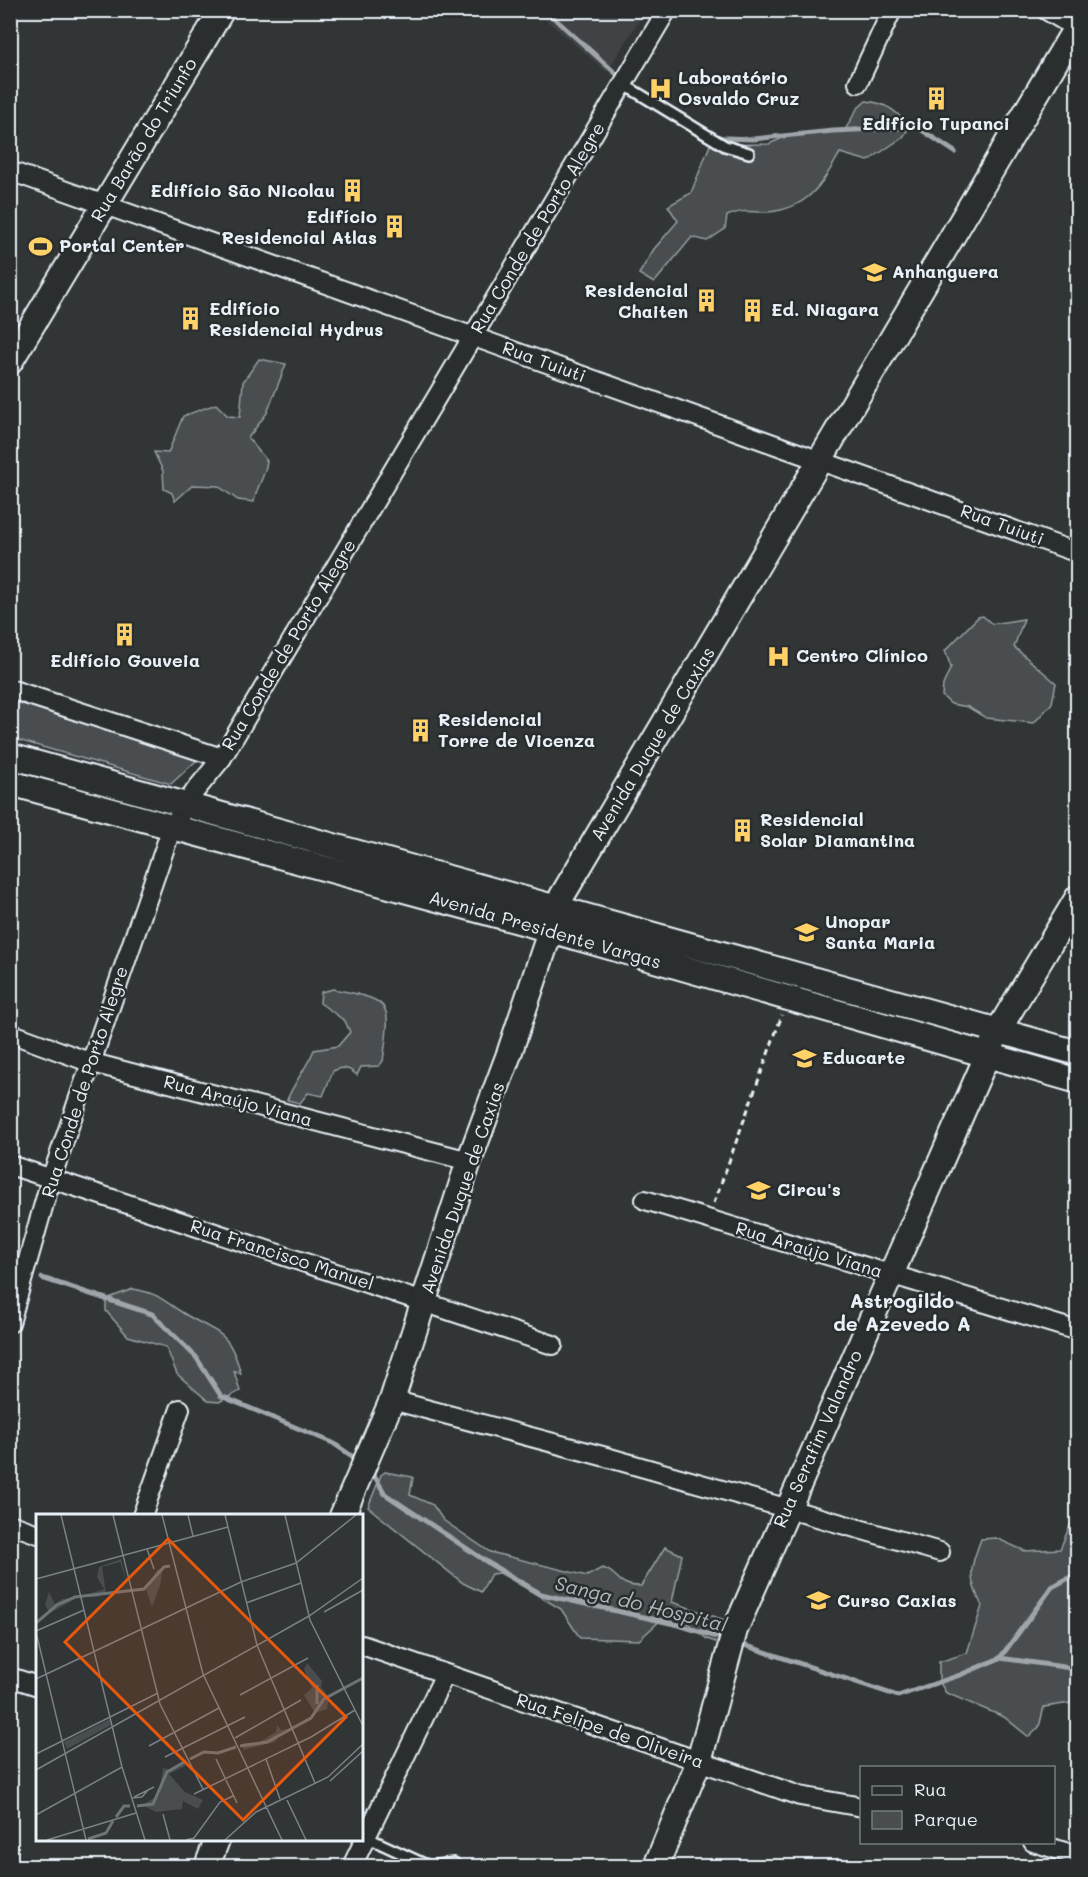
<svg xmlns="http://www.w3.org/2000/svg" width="1088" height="1877" font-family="Mali,sans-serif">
  <rect width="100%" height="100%" fill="#323536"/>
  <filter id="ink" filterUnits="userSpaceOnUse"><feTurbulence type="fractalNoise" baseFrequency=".0167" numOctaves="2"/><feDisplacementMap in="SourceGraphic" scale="12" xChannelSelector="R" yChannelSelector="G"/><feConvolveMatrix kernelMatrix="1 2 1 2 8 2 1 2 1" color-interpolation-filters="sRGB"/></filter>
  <g filter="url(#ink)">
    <path fill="#3f4244" d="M 536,11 L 645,11 L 607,72 Z"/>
    <path fill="#494d4f" stroke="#989fa4" stroke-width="1.5" d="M 866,101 C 886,103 898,111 909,128 L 903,137 L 868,161 L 840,153 C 821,185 809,208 768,212 C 750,213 747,208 727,216 L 725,229 L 707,241 L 692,237 L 654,283 L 639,274 L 654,249 L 678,221 L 668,206 L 691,193 L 710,145 L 769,144 L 785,137 L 845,130 L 857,109 Z
      M 259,359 L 286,364 L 267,413 L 248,438 L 267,461 C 265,478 256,487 254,502 L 238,500 L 218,486 L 193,485 L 175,501 L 172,493 L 164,489 L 163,471 L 154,452 L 168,453 L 183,416 L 216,404 L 228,416 L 240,417 L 243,382 Z
      M 983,616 L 992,624 L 1024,619 L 1014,647 L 1056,683 L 1052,703 L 1034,723 L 986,718 L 968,707 L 951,704 L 942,696 L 943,685 L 951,667 L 945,651 L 978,617 Z
      M 10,700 L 198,759 L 171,784 L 11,738 Z
      M 333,989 C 394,1001 391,1002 383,1061 L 379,1066 L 361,1067 L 357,1075 C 349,1068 342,1066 333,1071 L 323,1096 L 308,1093 L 300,1103 L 287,1100 C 294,1082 306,1069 314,1050 L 338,1046 L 350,1032 L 345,1021 L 320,1003 L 321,992 Z
      M 133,1289 C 161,1294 160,1299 183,1313 C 219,1335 229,1329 241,1374 L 234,1371 L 240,1391 L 219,1402 L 208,1401 L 177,1374 L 166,1347 L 128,1336 L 106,1311 L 106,1299 Z
      M 385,1472 L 413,1477 L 410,1495 L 433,1505 L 443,1520 L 490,1552 L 587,1576 L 602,1568 C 618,1571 616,1587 641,1586 L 665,1547 L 682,1555 L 672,1602 L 725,1620 L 725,1645 L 707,1639 L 684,1620 L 665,1616 L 639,1640 L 580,1638 L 561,1609 L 500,1573 L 491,1574 L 481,1592 L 463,1583 L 368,1507 L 381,1475 Z
      M 1077,1509 L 1077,1702 L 1044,1707 L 1039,1727 L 1029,1737 L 1004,1717 L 946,1693 L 939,1681 L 939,1662 L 967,1653 L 982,1606 C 967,1576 970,1569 981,1539 L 996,1538 L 1025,1551 L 1060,1549 Z"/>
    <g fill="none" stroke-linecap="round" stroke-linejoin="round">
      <path stroke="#9fa5aa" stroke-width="5" d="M 545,10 L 621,78
        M 678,122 L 701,137 L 753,139 L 833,131 L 917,127 L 955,152
        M 10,1268 L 12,1268
        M 42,1278 L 152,1314 L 196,1357 L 221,1396 L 333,1443 L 359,1461
        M 371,1470 L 385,1494 L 490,1564 L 541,1594 L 679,1625 L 727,1640
        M 738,1643 L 898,1696 L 960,1675 L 1000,1658 L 1078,1669
        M 1000,1658 L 1052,1587 L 1078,1573"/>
      <defs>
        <path id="lane" d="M 623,84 L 725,146 L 749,153
          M 366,1837 L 429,1866 L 454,1863"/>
        <path id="street" d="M 1046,10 L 1078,29
          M 858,83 L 892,10
          M 10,171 L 1078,553
          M 10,689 L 222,758
          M 10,1033 L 89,1062 L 469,1161
          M 10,1165 L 553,1345
          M 645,1200 L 1078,1331
          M 10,1323 L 51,1179 L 172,827 L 195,791 L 222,758 L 667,10
          M 392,1400 L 606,1457 L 940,1552
          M 142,1516 L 180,1409
          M 10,1524 L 38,1534
          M 362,1645 L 800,1796 L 862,1807
          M 10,1677 L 38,1686
          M 1033,1842 L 1078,1856
          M 352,1866 L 445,1674"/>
        <path id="secondary" d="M 10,362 L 222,10
          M 10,756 L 1078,1053
          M 10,783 L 522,922 L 1078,1081
          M 342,1516 L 392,1400 L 469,1161 L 509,1054 L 562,896 L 1078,24
          M 207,1866 L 217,1840
          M 656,1866 L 699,1761 L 735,1630 L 998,1031 L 1078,897"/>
      </defs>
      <use href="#lane" stroke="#e8f1f8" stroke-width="14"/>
      <use href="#street" stroke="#e8f1f8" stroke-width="22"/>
      <use href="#secondary" stroke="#e8f1f8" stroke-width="28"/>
      <path stroke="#e8f1f8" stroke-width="3" stroke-dasharray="6 4.5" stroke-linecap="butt" d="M 714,1203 L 782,1015"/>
      <use href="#lane" stroke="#2a2d2e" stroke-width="9"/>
      <use href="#street" stroke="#2a2d2e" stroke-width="18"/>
      <use href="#secondary" stroke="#2a2d2e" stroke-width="24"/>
    </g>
  </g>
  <defs>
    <symbol id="hospital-bare" viewBox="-9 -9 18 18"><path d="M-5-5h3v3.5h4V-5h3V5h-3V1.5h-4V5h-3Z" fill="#ffd166" stroke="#2a2d2e" stroke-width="2.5" paint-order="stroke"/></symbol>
    <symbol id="building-bare" viewBox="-9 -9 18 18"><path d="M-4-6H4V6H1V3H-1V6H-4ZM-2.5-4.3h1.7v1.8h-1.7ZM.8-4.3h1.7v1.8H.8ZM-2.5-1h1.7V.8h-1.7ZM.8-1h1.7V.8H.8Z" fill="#ffd166" stroke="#2a2d2e" stroke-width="2.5" paint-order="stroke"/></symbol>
    <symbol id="stadium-bare" viewBox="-9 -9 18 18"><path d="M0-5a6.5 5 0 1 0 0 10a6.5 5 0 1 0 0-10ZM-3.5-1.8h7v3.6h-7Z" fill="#ffd166" stroke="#2a2d2e" stroke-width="2.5" paint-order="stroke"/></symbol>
    <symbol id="university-bare" viewBox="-9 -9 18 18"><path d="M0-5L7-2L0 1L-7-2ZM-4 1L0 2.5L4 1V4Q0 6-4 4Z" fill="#ffd166" stroke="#2a2d2e" stroke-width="2.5" paint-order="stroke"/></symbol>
    <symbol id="school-bare" viewBox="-9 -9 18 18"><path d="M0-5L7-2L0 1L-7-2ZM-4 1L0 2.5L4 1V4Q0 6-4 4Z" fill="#ffd166" stroke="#2a2d2e" stroke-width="2.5" paint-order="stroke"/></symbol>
  </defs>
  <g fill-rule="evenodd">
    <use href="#hospital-bare" x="644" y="72" width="33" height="33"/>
    <use href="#building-bare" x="920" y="82" width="33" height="33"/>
    <use href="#building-bare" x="336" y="174" width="33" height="33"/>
    <use href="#building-bare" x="378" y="210" width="33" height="33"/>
    <use href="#stadium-bare" x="24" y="230" width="33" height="33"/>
    <use href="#university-bare" x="858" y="256" width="33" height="33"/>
    <use href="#building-bare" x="690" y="284" width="33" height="33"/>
    <use href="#building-bare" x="736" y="294" width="33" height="33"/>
    <use href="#building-bare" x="174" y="302" width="33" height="33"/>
    <use href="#building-bare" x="108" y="618" width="33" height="33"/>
    <use href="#hospital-bare" x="762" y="640" width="33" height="33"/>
    <use href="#building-bare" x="404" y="714" width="33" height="33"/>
    <use href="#building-bare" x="726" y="814" width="33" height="33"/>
    <use href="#university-bare" x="790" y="916" width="33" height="33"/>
    <use href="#school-bare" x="788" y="1042" width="33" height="33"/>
    <use href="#school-bare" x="742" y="1174" width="33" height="33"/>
    <use href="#school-bare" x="802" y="1584" width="33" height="33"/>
  </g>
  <g text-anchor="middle" stroke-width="5" stroke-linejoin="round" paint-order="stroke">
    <g font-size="18" font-weight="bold" fill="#e8f1f8" stroke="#2a2d2e" text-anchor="start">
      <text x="678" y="84">Laboratório<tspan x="678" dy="21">Osvaldo Cruz</tspan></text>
      <text x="936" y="130" text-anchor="middle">Edifício Tupanci</text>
      <text x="335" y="197" text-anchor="end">Edifício São Nicolau</text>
      <text x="377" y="223" text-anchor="end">Edifício<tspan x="377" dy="21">Residencial Atlas</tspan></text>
      <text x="59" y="252">Portal Center</text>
      <text x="892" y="278">Anhanguera</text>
      <text x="688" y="297" text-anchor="end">Residencial<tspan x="688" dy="21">Chaiten</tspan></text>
      <text x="209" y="315">Edifício<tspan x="209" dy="21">Residencial Hydrus</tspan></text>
      <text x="771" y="316">Ed. Niagara</text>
      <text x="796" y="662">Centro Clínico</text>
      <text x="125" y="667" text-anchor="middle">Edifício Gouveia</text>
      <text x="438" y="726">Residencial<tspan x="438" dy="21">Torre de Vicenza</tspan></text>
      <text x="760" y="826">Residencial<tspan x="760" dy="21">Solar Diamantina</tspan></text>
      <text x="825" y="928">Unopar<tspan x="825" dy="21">Santa Maria</tspan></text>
      <text x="822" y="1064">Educarte</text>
      <text x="777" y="1196">Circu's</text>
      <text x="837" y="1607">Curso Caxias</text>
    </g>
    <g font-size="18" fill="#e8f1f8" stroke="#2a2d2e">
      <text transform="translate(144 140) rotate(-59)" y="6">Rua Barão do Triunfo</text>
      <text transform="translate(538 228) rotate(-59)" y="6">Rua Conde de Porto Alegre</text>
      <text transform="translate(544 362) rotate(20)" y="6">Rua Tuiuti</text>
      <text transform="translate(1002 525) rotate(20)" y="6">Rua Tuiuti</text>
      <text transform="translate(289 645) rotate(-59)" y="6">Rua Conde de Porto Alegre</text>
      <text transform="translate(653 744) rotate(-59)" y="6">Avenida Duque de Caxias</text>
      <text transform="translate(545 930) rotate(16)" y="6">Avenida Presidente Vargas</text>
      <text transform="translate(85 1082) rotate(-72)" y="6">Rua Conde de Porto Alegre</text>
      <text transform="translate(238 1101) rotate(15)" y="6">Rua Araújo Viana</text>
      <text transform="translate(463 1188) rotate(-71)" y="6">Avenida Duque de Caxias</text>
      <text transform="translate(809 1250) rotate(17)" y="6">Rua Araújo Viana</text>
      <text transform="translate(282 1255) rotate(18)" y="6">Rua Francisco Manuel</text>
      <text transform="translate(818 1439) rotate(-66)" y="6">Rua Serafim Valandro</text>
      <text transform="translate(610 1731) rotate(19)" y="6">Rua Felipe de Oliveira</text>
    </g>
    <g font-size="20" font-weight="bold" fill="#e8f1f8" stroke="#2a2d2e">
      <text x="902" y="1308">Astrogildo<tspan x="902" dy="23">de Azevedo A</tspan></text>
    </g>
    <g font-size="20" font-style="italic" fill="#b1b8be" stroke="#2a2d2e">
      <text transform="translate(641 1604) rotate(14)" y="7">Sanga do Hospital</text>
    </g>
  </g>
  <g transform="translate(36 1514)">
    <rect width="327" height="327" fill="#323536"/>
    <path d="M 85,45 L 92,72 L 84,48 L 66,53 L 70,79 L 60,83 L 47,82 L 68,75 L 61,63 L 63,53 ZM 127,54 L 124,71 L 116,93 L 110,75 L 121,56 ZM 13,78 L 19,90 L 26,85 L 43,83 L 14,99 L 9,91 ZM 271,149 L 286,167 L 285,173 L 293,183 L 291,195 L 279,199 L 268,181 L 276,174 L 268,155 ZM 74,205 L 75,211 L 31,235 L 28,228 ZM 241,211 L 245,216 L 254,215 L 245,218 L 239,228 L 207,236 L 208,229 L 222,229 L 240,218 ZM 149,247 L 149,252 L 133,260 L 149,278 L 167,286 L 162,295 L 147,287 L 146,295 L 120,298 L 110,293 L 110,289 L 123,281 L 127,254 L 135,256 Z" fill="#494d4f"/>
    <path fill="none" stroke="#6e7376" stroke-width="3" d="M 0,109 L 21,91 L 39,83 L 108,75 L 128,53 L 134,52M 281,190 L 281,171M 204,232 L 231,228 L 275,204 L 288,185 L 327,164M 154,245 L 168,238 L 182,239 L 200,233M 101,292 L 117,290 L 131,258 L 150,247M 80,303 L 88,292 L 94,292M 52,325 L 70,319 L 77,307"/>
    <path fill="none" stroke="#7b8084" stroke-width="1.5" d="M 25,1 L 86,253 L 109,326M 77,1 L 124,190 L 167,275M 126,1 L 167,160 L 246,326M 152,1 L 157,22M 189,1 L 221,131 L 279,269M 249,1 L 274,106 L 327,212M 111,35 L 118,55M 0,65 L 192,13M 210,89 L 265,69M 288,98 L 327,76M 0,117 L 48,96M 0,118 L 50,326M 0,165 L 205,68 L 260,49 L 320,1M 204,181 L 272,144M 199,224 L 265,186M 113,232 L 183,194M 0,240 L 122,179M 129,243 L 209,203M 180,245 L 201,289M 230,245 L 244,285M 0,256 L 273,102 L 327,64M 294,267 L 327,237M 158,280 L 275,223 L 319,196M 98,283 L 118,273M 96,284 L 106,283 L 112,276M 251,286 L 270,326M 127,300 L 134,326M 0,301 L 86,253M 11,326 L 100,299M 150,326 L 158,324 L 184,288 L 197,282M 189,326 L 220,298 L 292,263 L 327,230"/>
    <path fill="#e8590c" fill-opacity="0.15" stroke="#e8590c" stroke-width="3" d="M 132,25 L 310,203 L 207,306 L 29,128 Z"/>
    <rect width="327" height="327" fill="none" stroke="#e8f1f8" stroke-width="3"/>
  </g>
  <rect width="1088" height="1877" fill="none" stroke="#2a2d2e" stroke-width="36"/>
  <rect x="18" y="18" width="1052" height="1841" fill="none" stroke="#e8f1f8" stroke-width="2" filter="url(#ink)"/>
  <rect x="860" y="1766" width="195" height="78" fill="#2a2d2e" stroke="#767b7f" stroke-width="1.5"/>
  <rect x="872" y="1786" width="30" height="9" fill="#2a2d2e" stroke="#767b7f" stroke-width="1.5"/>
  <text x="914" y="1796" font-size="18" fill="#e8f1f8">Rua</text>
  <rect x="872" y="1811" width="30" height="18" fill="#494d4f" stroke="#767b7f" stroke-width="1.5"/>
  <text x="914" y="1826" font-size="18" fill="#e8f1f8">Parque</text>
</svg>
